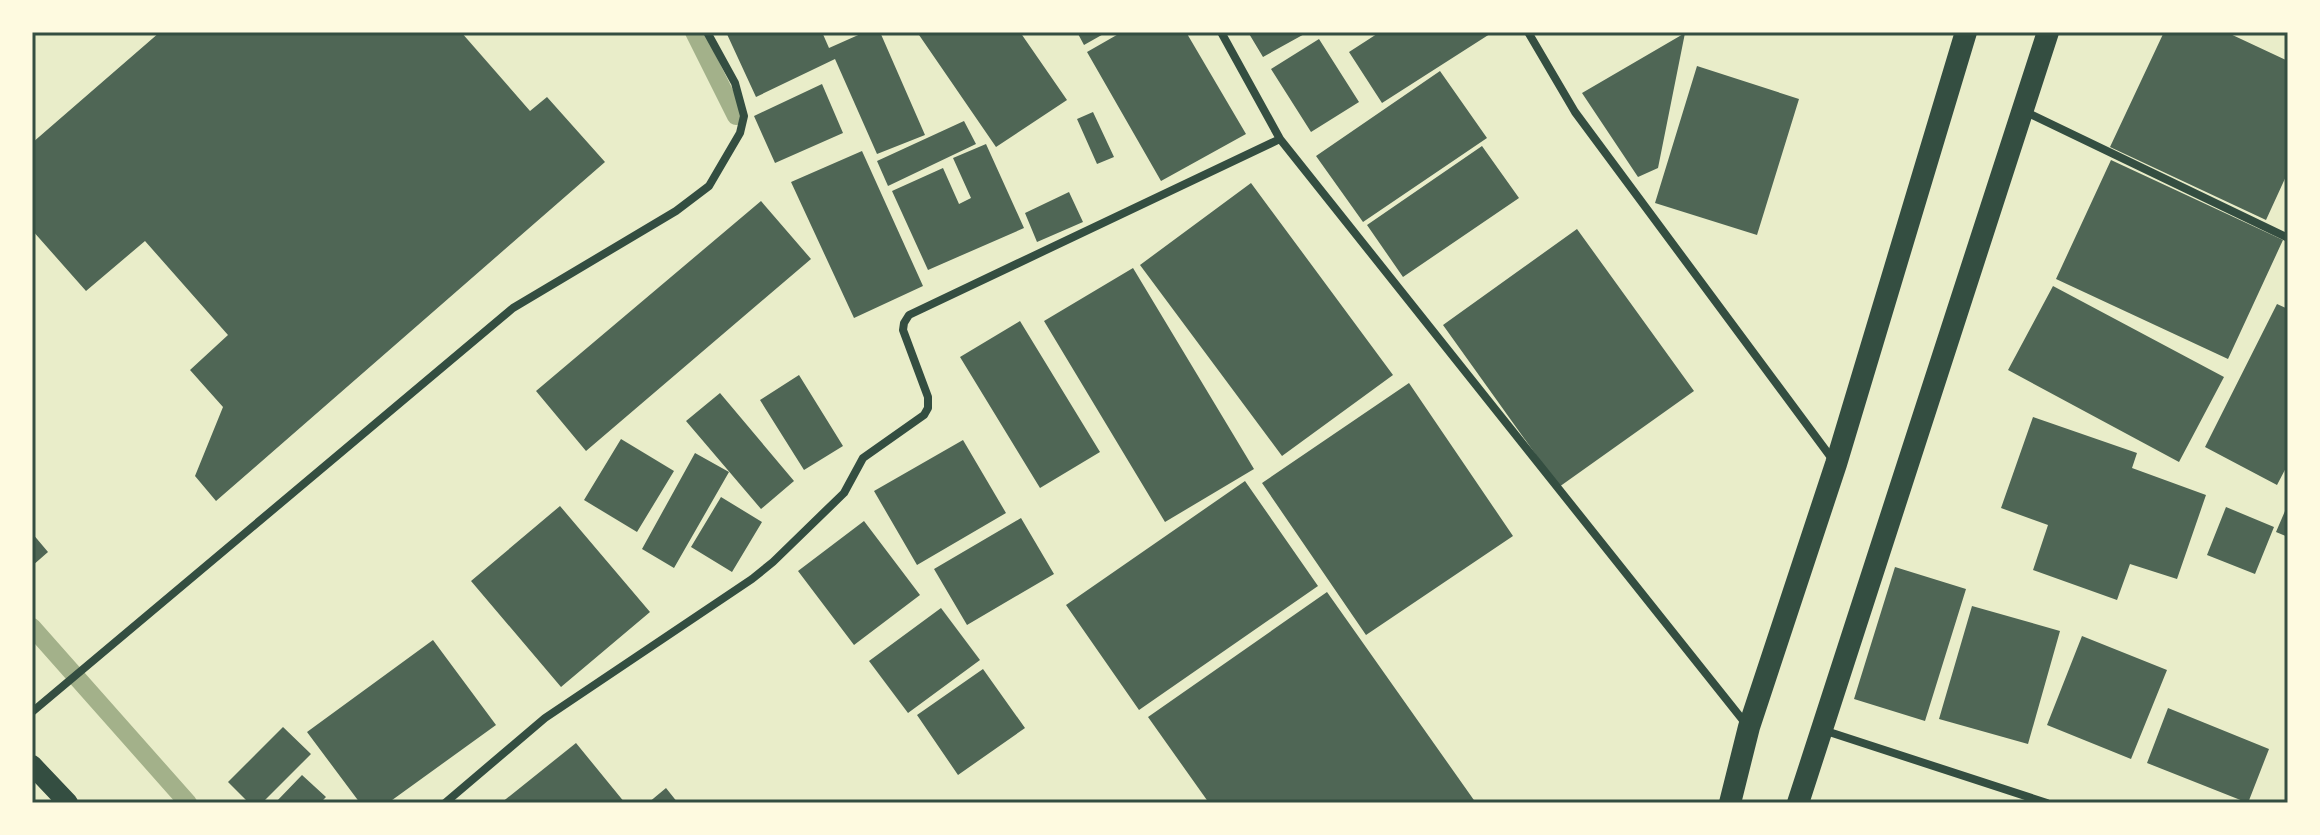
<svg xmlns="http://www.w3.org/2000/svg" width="2320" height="835" font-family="'Alegreya Sans',sans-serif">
  <rect width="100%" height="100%" fill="#e9edc9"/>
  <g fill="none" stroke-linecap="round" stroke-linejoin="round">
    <path stroke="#a3b18a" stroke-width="18" d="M 694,32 L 736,116
      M 32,627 L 188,803"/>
  </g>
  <path fill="#4f6655" d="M 160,32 L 461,32 L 530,111 L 547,97 L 605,162 L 216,501 L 195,476 L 223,407 L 190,370 L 228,335 L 145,241 L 86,291 L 32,230 L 32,143 Z
    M 726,32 L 822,32 L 829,48 L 865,32 L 880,32 L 925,135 L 877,154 L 835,59 L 756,97 Z
    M 917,32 L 1020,32 L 1067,100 L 996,147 Z
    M 1077,32 L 1107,32 L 1084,45 Z
    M 1122,32 L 1186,32 L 1246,134 L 1161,181 L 1087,52 Z
    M 1248,32 L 1308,32 L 1263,57 Z
    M 1380,32 L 1493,32 L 1382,103 L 1349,52 Z
    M 2164,32 L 2226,32 L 2288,61 L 2288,172 L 2266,220 L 2110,147 Z
    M 1685,33 L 1658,168 L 1638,177 L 1582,93 Z
    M 1319,39 L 1359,102 L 1311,132 L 1271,69 Z
    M 1697,66 L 1799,99 L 1757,235 L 1655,203 Z
    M 1440,71 L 1487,138 L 1363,222 L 1316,156 Z
    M 822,84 L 843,133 L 775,163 L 754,116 Z
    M 1093,112 L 1114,157 L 1097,164 L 1077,119 Z
    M 964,121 L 976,144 L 888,186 L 877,161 Z
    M 986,144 L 1024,228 L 928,270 L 892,191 L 943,168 L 959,204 L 971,198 L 953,158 Z
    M 1482,146 L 1519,198 L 1403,277 L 1367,225 Z
    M 862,151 L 923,286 L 854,318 L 791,182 Z
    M 2111,160 L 2283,240 L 2228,359 L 2056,279 Z
    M 1251,183 L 1393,375 L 1282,456 L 1140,265 Z
    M 1069,192 L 1083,222 L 1037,242 L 1025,213 Z
    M 761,201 L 811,259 L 586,451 L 536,391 Z
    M 1577,229 L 1694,391 L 1559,487 L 1443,325 Z
    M 1133,268 L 1254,469 L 1165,522 L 1044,321 Z
    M 2053,286 L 2224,377 L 2179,462 L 2008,370 Z
    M 2277,304 L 2288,309 L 2288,464 L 2277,485 L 2205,447 Z
    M 1020,321 L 1100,452 L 1040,488 L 960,357 Z
    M 799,375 L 843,446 L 804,470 L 760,400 Z
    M 1409,383 L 1513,536 L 1366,635 L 1262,483 Z
    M 720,393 L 794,481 L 761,509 L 686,421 Z
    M 2033,417 L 2137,453 L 2132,468 L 2206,495 L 2177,579 L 2130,564 L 2117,600 L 2033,570 L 2048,525 L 2001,508 Z
    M 621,439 L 674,471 L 637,532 L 584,500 Z
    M 963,440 L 1006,513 L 917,565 L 874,491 Z
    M 695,453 L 729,472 L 674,568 L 642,549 Z
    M 1245,481 L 1318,586 L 1139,710 L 1066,605 Z
    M 721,497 L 762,522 L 732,572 L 691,547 Z
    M 2288,504 L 2288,537 L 2276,532 Z
    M 560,506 L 650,612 L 561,687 L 471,581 Z
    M 2226,507 L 2274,527 L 2255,574 L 2207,555 Z
    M 1021,518 L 1054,574 L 967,625 L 934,569 Z
    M 864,521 L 920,595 L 854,645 L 798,571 Z
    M 32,533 L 48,552 L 32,566 Z
    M 1895,567 L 1966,589 L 1925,721 L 1854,699 Z
    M 1327,592 L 1476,803 L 1209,803 L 1148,717 Z
    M 1972,606 L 2060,631 L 2028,744 L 1939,719 Z
    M 941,608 L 980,660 L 908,713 L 869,661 Z
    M 2082,636 L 2167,670 L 2131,759 L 2047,725 Z
    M 433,640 L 496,725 L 388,803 L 360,803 L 307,732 Z
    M 983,669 L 1025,728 L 958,775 L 917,715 Z
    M 2168,708 L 2269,749 L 2248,803 L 2147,763 Z
    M 283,727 L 311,754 L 262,803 L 249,803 L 228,782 Z
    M 576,743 L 625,803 L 501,803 Z
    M 302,775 L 326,797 L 320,803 L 275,803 Z
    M 666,788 L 678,803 L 648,803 Z"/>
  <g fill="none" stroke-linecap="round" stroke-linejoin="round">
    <path stroke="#344e41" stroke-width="8" d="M 1221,32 L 1280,139 L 1746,724
      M 1528,32 L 1575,112 L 1833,460
      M 2024,111 L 2288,238
      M 32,712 L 513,308 L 676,211 L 709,186 L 740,133 L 744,116 L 735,83 L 707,32
      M 1823,730 L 2047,803
      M 445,803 L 545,718 L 752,579 L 773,562 L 844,493 L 863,458 L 924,415 L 928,408 L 928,397 L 903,330 L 904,323 L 909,315 L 1280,139"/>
    <path stroke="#344e41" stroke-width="20" d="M 32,765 L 68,803"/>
    <path stroke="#344e41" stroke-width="22" d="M 1730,803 L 1749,727 L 1836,464 L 1966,32
      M 1798,803 L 2048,32"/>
  </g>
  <rect width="2320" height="835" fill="none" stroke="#fefae0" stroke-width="68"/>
  <rect x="34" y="34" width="2252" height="767" fill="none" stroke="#344e41" stroke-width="3"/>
</svg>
